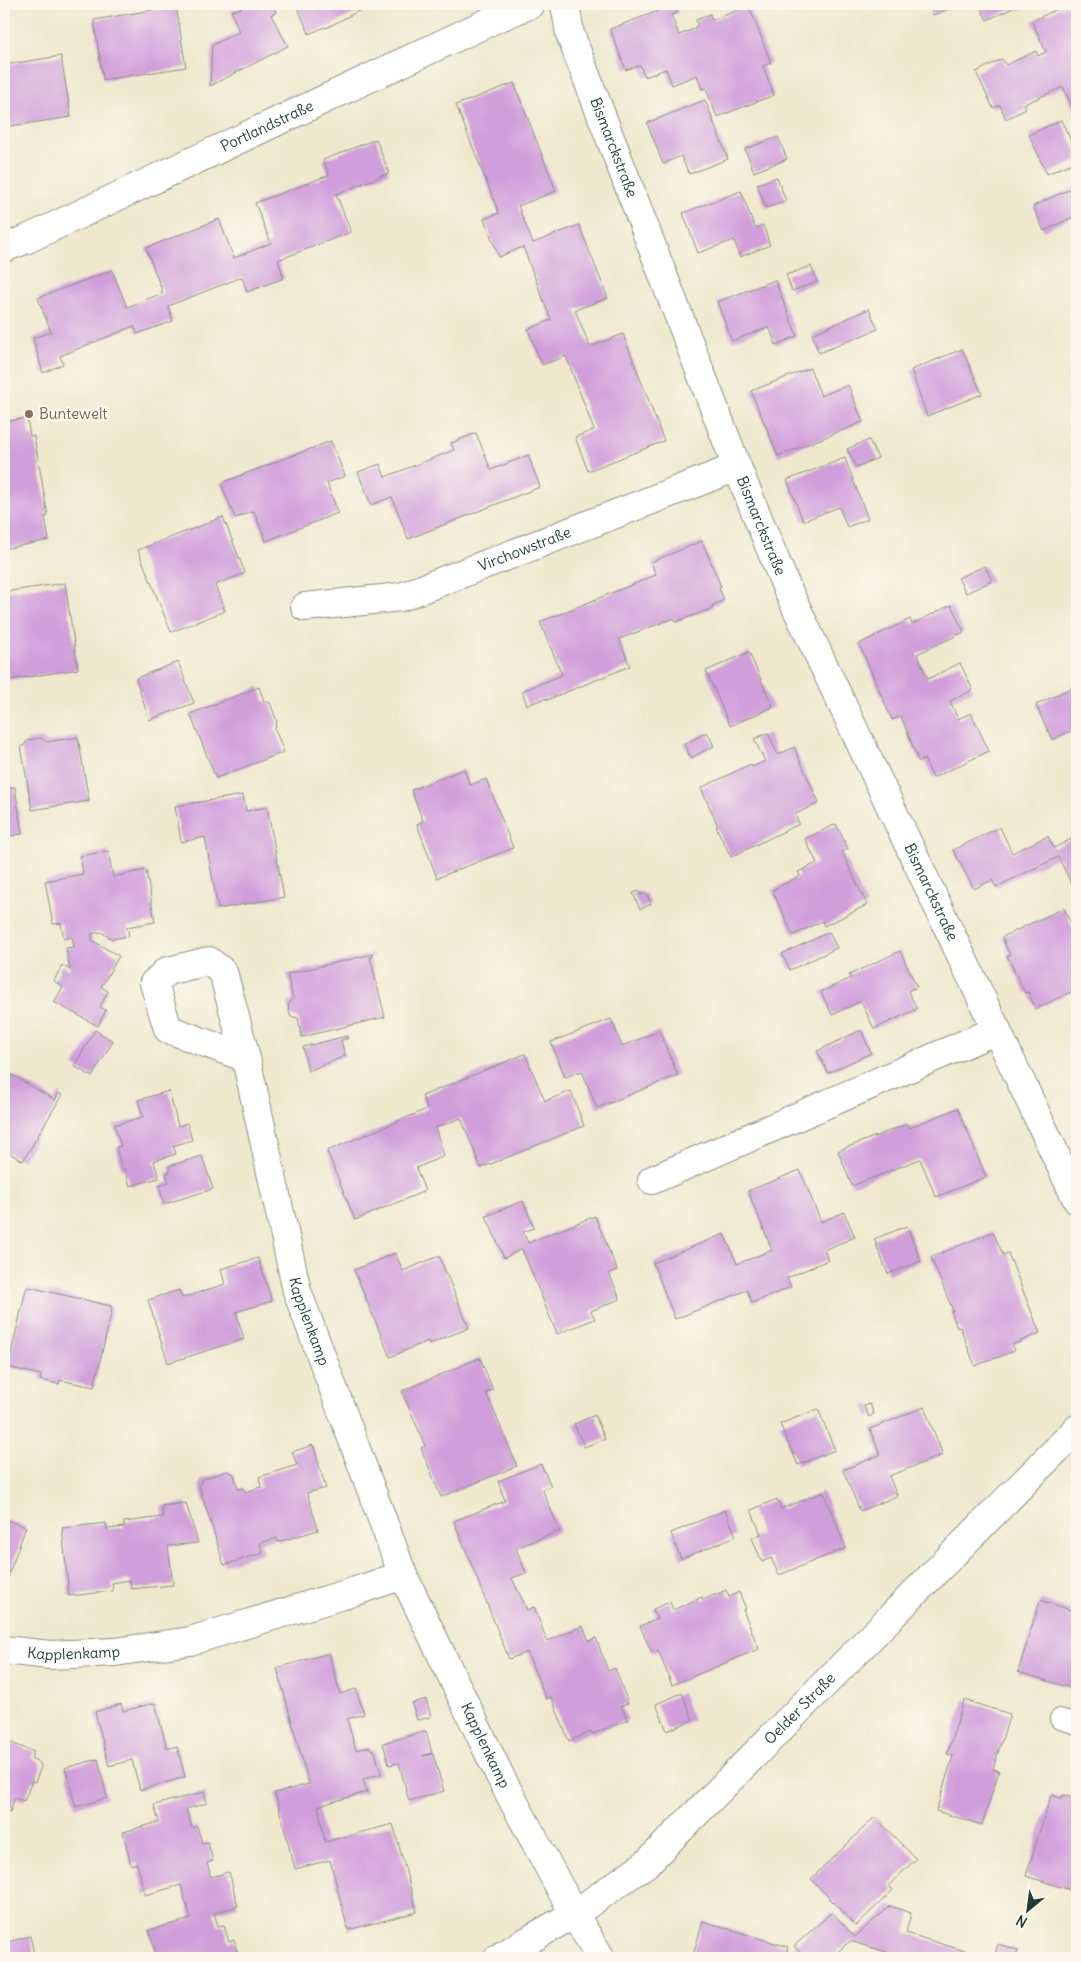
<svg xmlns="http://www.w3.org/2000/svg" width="1081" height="1962" font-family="Delius,sans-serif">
  <rect width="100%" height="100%" fill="#fbf7ec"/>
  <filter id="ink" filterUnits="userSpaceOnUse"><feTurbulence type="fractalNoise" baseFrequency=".02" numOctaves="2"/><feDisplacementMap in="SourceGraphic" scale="10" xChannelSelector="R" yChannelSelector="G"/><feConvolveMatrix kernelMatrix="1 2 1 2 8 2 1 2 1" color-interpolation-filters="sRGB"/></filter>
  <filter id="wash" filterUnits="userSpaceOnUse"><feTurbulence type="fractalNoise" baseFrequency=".0096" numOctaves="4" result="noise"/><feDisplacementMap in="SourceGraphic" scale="20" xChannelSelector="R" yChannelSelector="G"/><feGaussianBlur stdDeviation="1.12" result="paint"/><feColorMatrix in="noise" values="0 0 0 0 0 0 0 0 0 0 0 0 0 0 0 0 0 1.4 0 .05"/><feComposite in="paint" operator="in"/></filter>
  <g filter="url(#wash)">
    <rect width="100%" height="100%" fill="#efe8cd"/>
    <g id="blocks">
      <path fill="#d09edb" d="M 239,4 L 273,4 L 276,12 L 271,15 L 288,46 L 210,86 L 212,45 L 239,32 L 231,11 L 241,8 Z
        M 308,4 L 372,4 L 326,28 L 325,27 L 309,34 L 298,8 Z
        M 929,4 L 961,4 L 933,15 Z
        M 979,4 L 1022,4 L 987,20 Z
        M 1068,4 L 1077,4 L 1077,117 L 1063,87 L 1024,104 L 1026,109 L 1006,119 L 1000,105 L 993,108 L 976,72 L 1002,59 L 1006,65 L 1036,51 L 1038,56 L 1046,52 L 1032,21 Z
        M 674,5 L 678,13 L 671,15 L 679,35 L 696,28 L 695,26 L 698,25 L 696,20 L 710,14 L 712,20 L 749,6 L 771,63 L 763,66 L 774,95 L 717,117 L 706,88 L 702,89 L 697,75 L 672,85 L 666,69 L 645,77 L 640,65 L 626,70 L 610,29 Z
        M 176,6 L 186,67 L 103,80 L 94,20 Z
        M 61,56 L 71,117 L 4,127 L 4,65 Z
        M 514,83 L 556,191 L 518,206 L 533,243 L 579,225 L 608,298 L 575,310 L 590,347 L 623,334 L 664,441 L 588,471 L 575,437 L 594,430 L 566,356 L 542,365 L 528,329 L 551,320 L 523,247 L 499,257 L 484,219 L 499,213 L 456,105 Z
        M 705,100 L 728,159 L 689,174 L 681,156 L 663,164 L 647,123 Z
        M 1061,120 L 1077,153 L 1077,161 L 1047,174 L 1029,135 Z
        M 778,137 L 787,159 L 754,172 L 745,149 Z
        M 376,139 L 389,173 L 336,194 L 351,232 L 278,260 L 284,278 L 247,292 L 242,277 L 168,306 L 173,321 L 137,334 L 134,326 L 60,356 L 63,364 L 43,373 L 33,338 L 51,332 L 38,298 L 112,270 L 127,307 L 163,293 L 146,248 L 219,219 L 234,258 L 271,243 L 255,203 L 329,175 L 323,160 Z
        M 777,177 L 786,201 L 766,208 L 757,184 Z
        M 1077,186 L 1077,215 L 1044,231 L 1033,206 Z
        M 741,191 L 755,228 L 763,225 L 770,245 L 740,257 L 734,240 L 698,253 L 683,213 Z
        M 811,266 L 817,282 L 792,291 L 786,275 Z
        M 775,280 L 797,336 L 776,345 L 769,327 L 732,341 L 717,302 Z
        M 869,309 L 878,329 L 819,353 L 812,334 Z
        M 962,349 L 982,394 L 927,416 L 911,370 Z
        M 810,368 L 821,396 L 848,385 L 863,422 L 778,456 L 751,391 Z
        M 27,418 L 30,436 L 34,436 L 48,516 L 45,517 L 49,540 L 4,549 L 4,422 Z
        M 476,433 L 491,470 L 528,455 L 540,487 L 408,539 L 392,497 L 371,505 L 358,472 L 380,464 L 385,477 L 454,450 L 451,443 Z
        M 869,440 L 878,458 L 856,467 L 847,449 Z
        M 331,441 L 345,476 L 327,483 L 338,513 L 266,541 L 254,511 L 235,518 L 221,483 Z
        M 845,458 L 868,519 L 847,527 L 839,507 L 803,521 L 787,480 Z
        M 223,517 L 245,573 L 215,585 L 225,611 L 171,632 L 138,550 Z
        M 702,541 L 721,587 L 719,588 L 724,600 L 712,606 L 713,608 L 676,622 L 674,618 L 619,639 L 630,666 L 547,700 L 547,698 L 527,705 L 522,691 L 562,675 L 540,622 L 656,575 L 651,562 Z
        M 985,566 L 992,581 L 966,593 L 958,578 Z
        M 65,583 L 78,669 L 9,680 L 4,652 L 4,592 Z
        M 951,605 L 964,632 L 917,654 L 928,679 L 960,663 L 973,690 L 950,701 L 958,719 L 971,713 L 989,751 L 933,778 L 924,759 L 919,762 L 901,716 L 892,720 L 859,644 L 910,619 L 912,624 Z
        M 749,652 L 773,707 L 730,726 L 706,671 Z
        M 178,662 L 194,703 L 149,720 L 136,678 Z
        M 259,687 L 264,701 L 270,703 L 277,721 L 275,729 L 284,752 L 216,778 L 190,714 Z
        M 1073,687 L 1077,695 L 1077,728 L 1052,740 L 1036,705 Z
        M 707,732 L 714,746 L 691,758 L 684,744 Z
        M 768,733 L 778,755 L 794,747 L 819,803 L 795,814 L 799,824 L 731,857 L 716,827 L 718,826 L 701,788 L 751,764 L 752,767 L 765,761 L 754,739 Z
        M 78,737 L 89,801 L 32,810 L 21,746 L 24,746 L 28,740 L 41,738 L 47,742 Z
        M 464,769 L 470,785 L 486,779 L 513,848 L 437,878 L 417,824 L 423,821 L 411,790 Z
        M 15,787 L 22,834 L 4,837 L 4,789 Z
        M 243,795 L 246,811 L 267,807 L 284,897 L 218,909 L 205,837 L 181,842 L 175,806 Z
        M 836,824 L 848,849 L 842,852 L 867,905 L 824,926 L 822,921 L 793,935 L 772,890 L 800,876 L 798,872 L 817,863 L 805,839 Z
        M 1000,827 L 1012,853 L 1048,836 L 1054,848 L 1077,836 L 1077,895 L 1058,857 L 996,887 L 992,880 L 974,889 L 953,850 Z
        M 108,851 L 113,877 L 146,870 L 155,922 L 127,927 L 129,936 L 112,939 L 101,932 L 91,934 L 93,941 L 119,956 L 101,987 L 108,991 L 100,1007 L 106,1010 L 98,1026 L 54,1002 L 63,987 L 54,981 L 62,965 L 70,970 L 66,948 L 74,947 L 72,937 L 64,939 L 61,923 L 53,924 L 45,881 L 83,874 L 80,856 Z
        M 639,891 L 641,895 L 646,893 L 651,904 L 640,909 L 633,893 Z
        M 1064,908 L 1077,937 L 1077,989 L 1036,1009 L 1028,992 L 1025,993 L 1007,956 L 1010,955 L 1002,937 Z
        M 829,932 L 837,948 L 790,970 L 782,954 Z
        M 900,951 L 917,987 L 908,991 L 917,1009 L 874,1029 L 861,1001 L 832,1015 L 821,992 L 851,978 L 849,975 Z
        M 373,954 L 373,957 L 370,957 L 385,1017 L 302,1037 L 298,1018 L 290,1016 L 288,1005 L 293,999 L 287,974 Z
        M 611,1019 L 622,1046 L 659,1031 L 678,1075 L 597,1108 L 582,1071 L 565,1077 L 551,1042 Z
        M 95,1030 L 113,1041 L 92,1077 L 74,1066 Z
        M 861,1030 L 871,1053 L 828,1073 L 817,1051 Z
        M 347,1036 L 348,1038 L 341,1040 L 345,1056 L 308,1071 L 303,1047 Z
        M 525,1054 L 545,1101 L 571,1091 L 584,1126 L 481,1168 L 461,1118 L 435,1128 L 444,1156 L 416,1168 L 425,1191 L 355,1220 L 327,1151 L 427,1109 L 422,1096 Z
        M 4,1070 L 55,1100 L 59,1093 L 62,1095 L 23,1161 L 4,1150 Z
        M 169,1091 L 178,1126 L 187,1123 L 192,1140 L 173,1146 L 176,1154 L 154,1161 L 159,1178 L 130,1186 L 125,1169 L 122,1170 L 116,1147 L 121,1146 L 114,1125 L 143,1117 L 138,1100 Z
        M 958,1108 L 986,1177 L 936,1197 L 920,1159 L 852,1186 L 838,1151 L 907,1124 L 909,1128 Z
        M 202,1156 L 213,1189 L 164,1204 L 159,1186 L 169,1182 L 166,1173 L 170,1172 L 169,1166 Z
        M 800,1170 L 821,1222 L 844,1212 L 855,1237 L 824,1250 L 828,1260 L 787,1278 L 791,1287 L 752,1303 L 747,1290 L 675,1319 L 653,1263 L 724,1234 L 737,1264 L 772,1250 L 748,1191 Z
        M 523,1201 L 534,1228 L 523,1232 L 528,1243 L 595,1216 L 617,1270 L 609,1273 L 620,1299 L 591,1311 L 595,1319 L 557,1334 L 522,1249 L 504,1258 L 486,1216 Z
        M 907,1226 L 921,1261 L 888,1274 L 874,1239 Z
        M 993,1232 L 1003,1255 L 1008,1253 L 1040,1333 L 1012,1345 L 1014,1351 L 975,1366 L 960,1327 L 957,1328 L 951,1311 L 953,1311 L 931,1257 Z
        M 395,1253 L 403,1271 L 439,1256 L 469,1328 L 429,1344 L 428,1341 L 390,1357 L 354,1270 Z
        M 258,1258 L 272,1301 L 236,1312 L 244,1339 L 168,1363 L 148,1300 L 179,1290 L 182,1298 L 225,1284 L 221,1269 Z
        M 29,1287 L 111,1306 L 112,1310 L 94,1387 L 60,1380 L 59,1384 L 40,1380 L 41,1375 L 8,1367 L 26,1289 Z
        M 480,1358 L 493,1390 L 486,1392 L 517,1466 L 441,1497 L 421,1448 L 425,1446 L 402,1391 Z
        M 870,1404 L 874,1414 L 869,1417 L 864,1406 Z
        M 924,1407 L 943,1455 L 889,1476 L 897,1496 L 860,1511 L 843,1470 L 880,1455 L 870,1429 Z
        M 818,1409 L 835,1450 L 798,1465 L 780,1424 Z
        M 595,1415 L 605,1439 L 584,1447 L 574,1424 Z
        M 313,1445 L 326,1488 L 307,1493 L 318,1530 L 278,1542 L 277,1538 L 260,1543 L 263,1553 L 224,1565 L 199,1485 L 202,1479 L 227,1471 L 234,1474 L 238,1489 L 243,1488 L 245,1492 L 261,1487 L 259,1477 L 297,1465 L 292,1452 Z
        M 541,1464 L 551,1486 L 542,1489 L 560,1531 L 516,1548 L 526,1573 L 512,1578 L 527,1610 L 534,1607 L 547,1641 L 583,1626 L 589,1641 L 596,1638 L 608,1671 L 615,1668 L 628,1703 L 621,1706 L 628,1720 L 592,1734 L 591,1732 L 569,1741 L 551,1697 L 546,1699 L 527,1652 L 509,1659 L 454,1521 L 505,1501 L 498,1481 Z
        M 823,1492 L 846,1548 L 779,1575 L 771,1558 L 762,1562 L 752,1538 L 761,1534 L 751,1510 L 777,1499 L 781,1509 Z
        M 186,1503 L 198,1543 L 168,1546 L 173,1585 L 131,1589 L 130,1580 L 112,1583 L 113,1591 L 69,1596 L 62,1528 L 106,1523 L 107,1529 L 124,1527 L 124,1522 L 163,1517 L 161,1506 Z
        M 725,1510 L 736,1536 L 681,1559 L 671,1533 Z
        M 4,1519 L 26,1527 L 4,1587 Z
        M 726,1590 L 729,1597 L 739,1592 L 746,1609 L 743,1610 L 759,1649 L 672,1685 L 658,1650 L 652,1653 L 640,1626 L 657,1619 L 653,1609 L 670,1602 L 673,1610 L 702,1597 L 703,1600 Z
        M 1040,1600 L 1077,1612 L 1077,1680 L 1074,1689 L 1018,1672 Z
        M 329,1653 L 340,1694 L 356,1689 L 364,1714 L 347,1719 L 356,1750 L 368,1747 L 375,1751 L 381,1774 L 363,1779 L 367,1792 L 318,1806 L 325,1842 L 393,1824 L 417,1912 L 348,1930 L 330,1860 L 295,1869 L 275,1793 L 309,1784 L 277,1668 Z
        M 682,1693 L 693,1720 L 667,1731 L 656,1704 Z
        M 426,1699 L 431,1717 L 417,1720 L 412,1703 Z
        M 964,1700 L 1010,1714 L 993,1769 L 999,1771 L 982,1825 L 936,1811 L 953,1756 L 947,1754 Z
        M 155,1703 L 167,1749 L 177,1746 L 185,1777 L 140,1790 L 132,1760 L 109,1766 L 95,1712 L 121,1704 L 123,1711 Z
        M 426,1731 L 432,1753 L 423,1756 L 433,1754 L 444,1791 L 409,1801 L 399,1763 L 389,1765 L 383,1743 Z
        M 4,1740 L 34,1752 L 31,1758 L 39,1762 L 41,1767 L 35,1782 L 32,1781 L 24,1801 L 15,1798 L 10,1812 L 4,1810 Z
        M 98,1759 L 107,1798 L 76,1807 L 65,1768 Z
        M 204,1792 L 207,1803 L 186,1809 L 192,1828 L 197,1826 L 202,1843 L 208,1842 L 213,1861 L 207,1863 L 211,1877 L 229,1872 L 238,1906 L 214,1913 L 218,1926 L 224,1925 L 229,1942 L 234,1940 L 239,1958 L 157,1958 L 149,1930 L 191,1919 L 181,1885 L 145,1895 L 137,1863 L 131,1865 L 123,1832 L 159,1822 L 154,1805 Z
        M 1051,1795 L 1061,1798 L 1063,1795 L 1077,1799 L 1077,1892 L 1026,1876 Z
        M 875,1817 L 916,1859 L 889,1885 L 893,1890 L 856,1926 L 811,1879 Z
        M 890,1906 L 911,1913 L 906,1933 L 968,1952 L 967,1958 L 895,1958 L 896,1955 L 850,1941 L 831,1958 L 805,1958 L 794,1946 L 832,1912 L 855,1937 Z
        M 703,1921 L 788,1947 L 785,1958 L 704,1958 L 693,1955 Z
        M 30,1936 L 35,1958 L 4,1958 L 4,1943 Z
        M 998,1944 L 1018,1950 L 1015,1958 L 994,1958 Z"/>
    </g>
  </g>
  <g filter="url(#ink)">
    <use href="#blocks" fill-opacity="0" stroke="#879280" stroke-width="1"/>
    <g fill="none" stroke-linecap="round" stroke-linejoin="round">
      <defs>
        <path id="lane" d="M 1060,1719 L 1077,1724"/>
        <g id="street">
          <path id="s1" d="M 565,4 L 570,34 L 737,467 L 785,584 L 1077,1200"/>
          <path id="s2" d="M 4,248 L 25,240 L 495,19 L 531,4"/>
          <path id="s3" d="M 305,607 L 401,597 L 737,467"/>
          <path id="s4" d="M 246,1058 L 168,1029 L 154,983 L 167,971 L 209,961 L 223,972 L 246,1058 L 297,1291 L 403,1575 L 502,1780 L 574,1914 L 601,1958"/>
          <path d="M 652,1180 L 997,1030"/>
          <path id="s5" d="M 4,1650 L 50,1655 L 115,1652 L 190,1641 L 356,1591 L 403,1575"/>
        </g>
        <g id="secondary">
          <path id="s6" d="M 498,1958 L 574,1914 L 647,1863 L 1077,1429"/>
        </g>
      </defs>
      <use href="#lane" stroke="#879280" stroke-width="22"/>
      <use href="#street" stroke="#879280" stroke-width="30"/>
      <use href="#secondary" stroke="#879280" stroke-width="30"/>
      <use href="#lane" stroke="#fff" stroke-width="20"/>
      <use href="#street" stroke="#fff" stroke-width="28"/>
      <use href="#secondary" stroke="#fff" stroke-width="28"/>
    </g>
  </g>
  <circle fill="#8d6e63" stroke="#fbf7ec" stroke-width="2" cx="29" cy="414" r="5"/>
  <g text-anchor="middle" stroke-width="5" stroke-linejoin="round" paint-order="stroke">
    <g font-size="15" fill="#1f3d34" stroke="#fbf7ec">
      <text dy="5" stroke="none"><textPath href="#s2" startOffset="290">Portlandstraße</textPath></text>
      <text dy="5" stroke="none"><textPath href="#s1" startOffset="152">Bismarckstraße</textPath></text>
      <text dy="5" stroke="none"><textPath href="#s1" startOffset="558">Bismarckstraße</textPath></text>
      <text dy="5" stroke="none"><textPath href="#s3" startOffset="229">Virchowstraße</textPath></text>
      <text dy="5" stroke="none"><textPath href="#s1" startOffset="962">Bismarckstraße</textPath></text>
      <text dy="5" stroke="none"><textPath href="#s4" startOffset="570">Kapplenkamp</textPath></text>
      <text dy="5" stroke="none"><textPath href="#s5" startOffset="70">Kapplenkamp</textPath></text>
      <text dy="5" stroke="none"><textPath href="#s6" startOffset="394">Oelder Straße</textPath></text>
      <text dy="5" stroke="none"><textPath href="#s4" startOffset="1030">Kapplenkamp</textPath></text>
    </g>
    <g font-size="15" fill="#785e54" stroke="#fbf7ec" text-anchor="start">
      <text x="39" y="419">Buntewelt</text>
    </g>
  </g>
  <rect width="1081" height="1962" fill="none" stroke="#fbf7ec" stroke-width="20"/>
  <g transform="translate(1028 1910) rotate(209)" stroke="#fbf7ec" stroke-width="4" paint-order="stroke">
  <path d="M0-4L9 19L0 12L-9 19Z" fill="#1f3d34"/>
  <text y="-8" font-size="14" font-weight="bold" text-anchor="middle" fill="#1f3d34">N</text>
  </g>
</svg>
